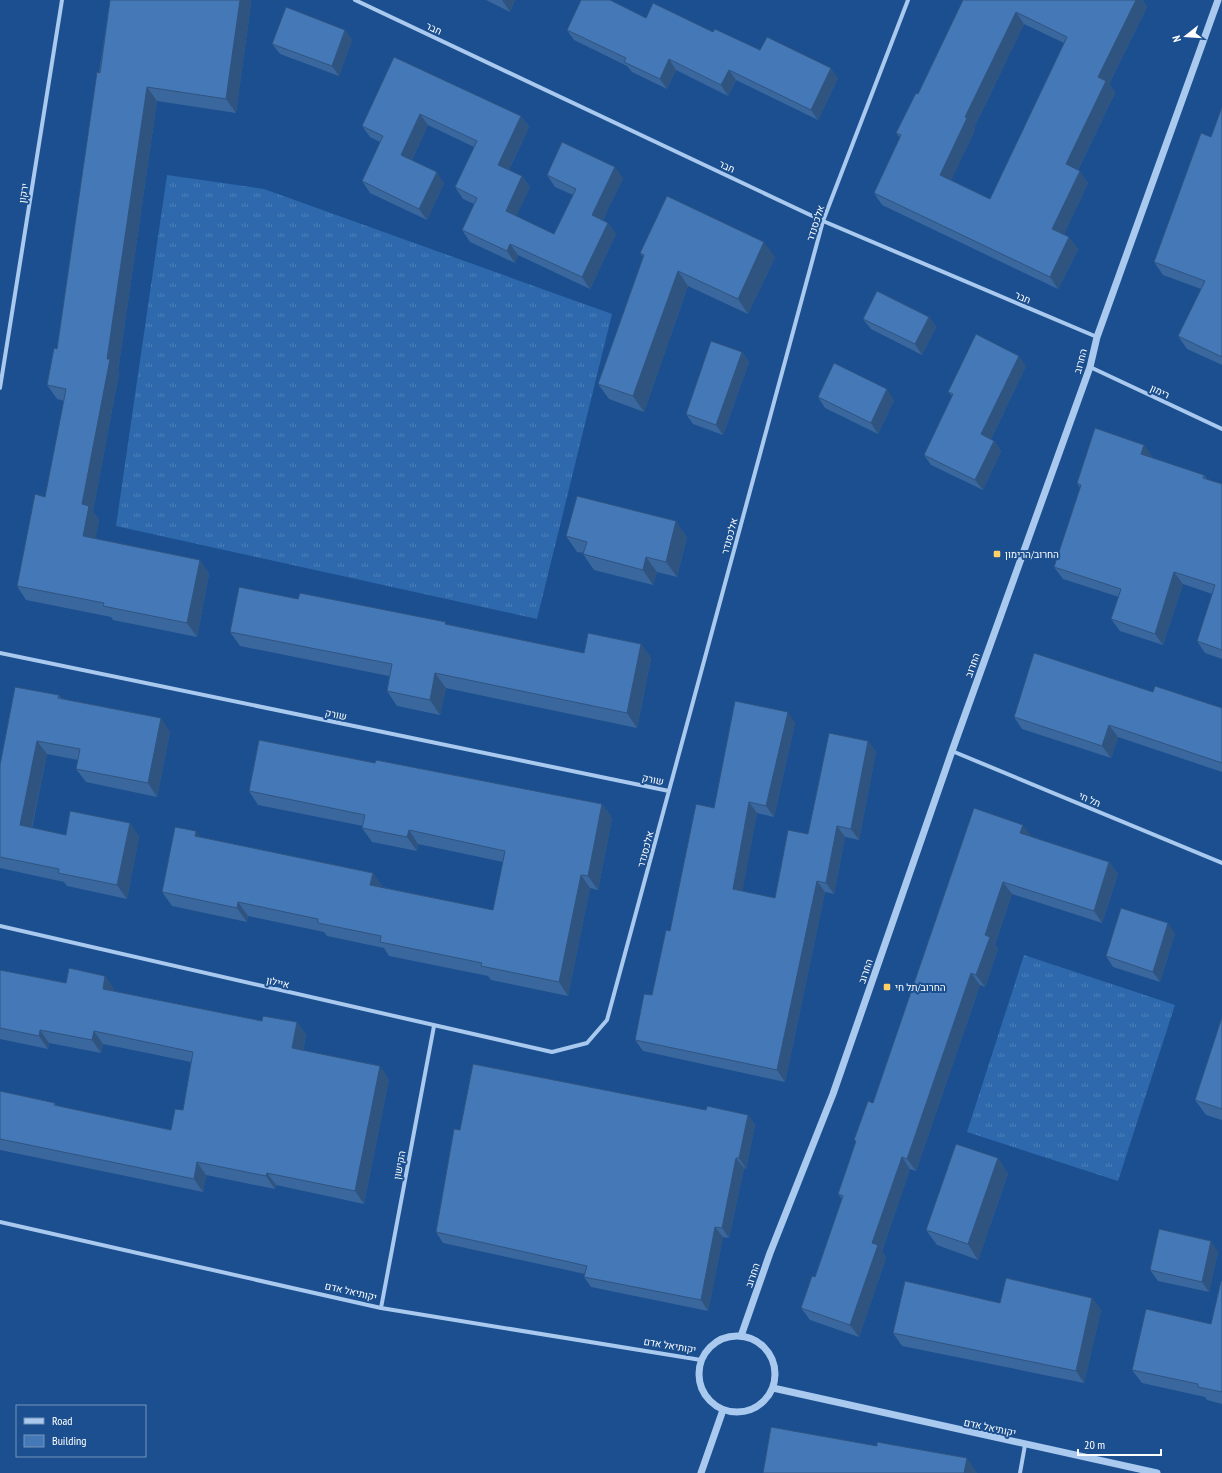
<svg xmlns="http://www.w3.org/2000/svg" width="1222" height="1473" font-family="'PT Sans Narrow',Heebo,sans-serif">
  <defs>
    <pattern id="grass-tufts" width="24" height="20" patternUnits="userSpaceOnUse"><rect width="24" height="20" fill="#2e69ad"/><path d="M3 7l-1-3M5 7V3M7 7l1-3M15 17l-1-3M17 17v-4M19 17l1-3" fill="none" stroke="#4d80b9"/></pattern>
  </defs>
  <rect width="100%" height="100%" fill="#1b4f8f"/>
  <path fill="url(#grass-tufts)" d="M 167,175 L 264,189 L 612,314 L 537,619 L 116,526 Z
    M 1024,955 L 1175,1005 L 1118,1181 L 967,1132 Z"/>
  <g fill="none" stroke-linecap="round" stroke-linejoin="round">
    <path stroke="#a9c9ee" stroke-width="4" d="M 355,0 L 823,221 L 1097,337
      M 1090,367 L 1222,429
      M 0,388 L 62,0
      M 0,653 L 669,791
      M 952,751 L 1222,863
      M 0,926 L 552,1052 L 587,1043 L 607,1020 L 823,221 L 908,0
      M 0,1222 L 381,1308 L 701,1360
      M 381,1308 L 434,1026
      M 1020,1473 L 1025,1445"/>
    <path stroke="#a9c9ee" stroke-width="7" d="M699 1374a38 38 0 1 1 76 0a38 38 0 1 1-76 0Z
      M 741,1336 L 770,1253 L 833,1094 L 952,751 L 1090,367 L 1097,337 L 1218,0
      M 773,1388 L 1157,1473
      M 701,1473 L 723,1410"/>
  </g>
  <path fill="#3a679d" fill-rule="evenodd" d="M 110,0 L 250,0 L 251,3 L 236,113 L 157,101 L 118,371 L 119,373 L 93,511 L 99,520 L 95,539 L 200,560 L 209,574 L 197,637 L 113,620 L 111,617 L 26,600 L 17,586 L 45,497 L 64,401 L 57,399 L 47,385 L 57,349 Z
    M 486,0 L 515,0 L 510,12 Z
    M 963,0 L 1142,0 L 1147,7 L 1109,84 L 1115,93 L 1078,170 L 1088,183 L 1064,234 L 1069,237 L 1078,249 L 1058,289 L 882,205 L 874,193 L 900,138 L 896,133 L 918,94 ZM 1024,24 L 1064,43 L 990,199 L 951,180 L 975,130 L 974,128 Z
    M 646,18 L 713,32 L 760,50 L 838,78 L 818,120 L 736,80 L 728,96 L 676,70 L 667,89 L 632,72 L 627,66 L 574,40 L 567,30 Z
    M 345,30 L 352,40 L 339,76 L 280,54 L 272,44 Z
    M 394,57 L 521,116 L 529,127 L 509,170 L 522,176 L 530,187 L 516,216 L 554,234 L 573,195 L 555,187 L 547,175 L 623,178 L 603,220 L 608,223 L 616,234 L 590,289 L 518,255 L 515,263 L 470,242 L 462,230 L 474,204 L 463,199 L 455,187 L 474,147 L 428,125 L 412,160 L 444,183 L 427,220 L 370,193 L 362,181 L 380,142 L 370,137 L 362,126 Z
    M 1222,107 L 1222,365 L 1187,349 L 1178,336 L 1201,289 L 1163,275 L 1154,262 L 1211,137 Z
    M 640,253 L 775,257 L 748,314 L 688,286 L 644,412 L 609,399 L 598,384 L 643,257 Z
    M 929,317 L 936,327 L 922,355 L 871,329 L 863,319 Z
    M 742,352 L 749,362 L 723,435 L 693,424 L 686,414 Z
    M 1026,366 L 991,439 L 994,441 L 1001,451 L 983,490 L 931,465 L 924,455 L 952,396 L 948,392 Z
    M 818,397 L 894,400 L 878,434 L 825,408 Z
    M 1152,456 L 1152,458 L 1204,475 L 1207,479 L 1222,484 L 1222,659 L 1205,653 L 1197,641 L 1212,594 L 1183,584 L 1163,645 L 1120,631 L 1111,619 L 1119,597 L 1063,579 L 1054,567 L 1080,488 L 1077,483 Z
    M 566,536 L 687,537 L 677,577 L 657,572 L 653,585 L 594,570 L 583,554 L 584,553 L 577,552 Z
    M 298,599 L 447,624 L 584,653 L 641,644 L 651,658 L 637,728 L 446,688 L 440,715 L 397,706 L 387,691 L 389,676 L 240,646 L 230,632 Z
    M 1153,692 L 1222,708 L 1222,772 L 1118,737 L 1111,758 L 1022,729 L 1014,717 Z
    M 59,695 L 61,698 L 170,732 L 157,797 L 86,782 L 76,769 L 78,760 L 47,754 L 32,828 L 66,835 L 130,823 L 139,837 L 127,899 L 67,886 L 64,882 L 0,868 L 0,765 Z
    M 795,723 L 774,817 L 757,813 L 742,891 L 775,898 L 808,834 L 868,741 L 876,752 L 859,840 L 845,837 L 834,894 L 825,892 L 785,1082 L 643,1051 L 635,1040 L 652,995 L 670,931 Z
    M 375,763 L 602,804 L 612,818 L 598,890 L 590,888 L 568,996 L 491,980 L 488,976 L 389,956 L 384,948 L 327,936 L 324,932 L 248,916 L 247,922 L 172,906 L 162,892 L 201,837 L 373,873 L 382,886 L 382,887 L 493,910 L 503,862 L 418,844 L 417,851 L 372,842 L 362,828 L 363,826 L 258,805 L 249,791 Z
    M 974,808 L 1031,837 L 1109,862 L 1118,874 L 1102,923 L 1012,894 L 995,944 L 998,949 L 985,987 L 980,985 L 916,1171 L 910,1169 L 882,1251 L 886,1258 L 859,1337 L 810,1320 L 801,1308 L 815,1277 L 842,1199 L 838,1194 L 856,1142 L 854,1140 L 873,1103 Z
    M 1175,933 L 1160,982 L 1113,967 L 1106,956 Z
    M 0,970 L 66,983 L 105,976 L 114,989 L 114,991 L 262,1021 L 297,1022 L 306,1035 L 303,1051 L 389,1079 L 364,1204 L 276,1185 L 275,1189 L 206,1175 L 203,1192 L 0,1150 L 0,1091 L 55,1103 L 57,1106 L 171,1130 L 183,1110 L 191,1062 L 103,1044 L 101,1053 L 49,1043 L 48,1049 L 0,1039 Z
    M 1222,1017 L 1222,1120 L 1206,1115 L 1195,1100 Z
    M 706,1110 L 748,1115 L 755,1125 L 746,1169 L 744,1168 L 729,1238 L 723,1237 L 708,1311 L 591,1287 L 584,1277 L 585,1274 L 443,1243 L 436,1232 L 460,1130 Z
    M 998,1158 L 1008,1174 L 978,1260 L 937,1245 L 926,1230 Z
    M 1218,1252 L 1209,1292 L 1158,1281 L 1150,1270 Z
    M 1222,1281 L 1222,1404 L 1207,1400 L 1205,1397 L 1142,1383 L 1132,1370 L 1211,1324 Z
    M 1092,1298 L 1101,1310 L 1084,1383 L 902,1346 L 893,1333 L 1000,1303 Z"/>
  <path fill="#305480" d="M 240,0 L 250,0 L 251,3 L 236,113 L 226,99 Z
    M 502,0 L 515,0 L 510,12 Z
    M 1136,0 L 1142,0 L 1147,7 L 1109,84 L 1115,93 L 1075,176 L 1066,164 L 1098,77 Z
    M 1016,12 L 1024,24 L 974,128 L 975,130 L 948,187 L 940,175 L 965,117 Z
    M 345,30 L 352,40 L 339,76 L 332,66 Z
    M 669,59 L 676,70 L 667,89 L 660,79 Z
    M 831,68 L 838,78 L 818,120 L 811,110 Z
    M 729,70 L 736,80 L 728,96 L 721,85 Z
    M 147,87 L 157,101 L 118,371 L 119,373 L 93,511 L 99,520 L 93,550 L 83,536 L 82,504 L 107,359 Z
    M 420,114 L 428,125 L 409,166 L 401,155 Z
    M 521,116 L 529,127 L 506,176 L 498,165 Z
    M 615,167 L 623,178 L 600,227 L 592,215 Z
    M 1080,171 L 1088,183 L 1061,241 L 1052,229 Z
    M 437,172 L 444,183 L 427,220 L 419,209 Z
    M 522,176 L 530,187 L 514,222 L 506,211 Z
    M 608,223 L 616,234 L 590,289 L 582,277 Z
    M 1069,237 L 1078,249 L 1058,289 L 1050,277 Z
    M 764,242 L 775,257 L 748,314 L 738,299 Z
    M 510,244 L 518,255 L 515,263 L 507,251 Z
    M 678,271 L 688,286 L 644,412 L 633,396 Z
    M 929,317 L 936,327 L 922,355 L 915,344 Z
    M 742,352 L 749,362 L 723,435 L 716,425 Z
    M 1019,356 L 1026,366 L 988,445 L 981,434 Z
    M 887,389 L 894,400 L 878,434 L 871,423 Z
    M 994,441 L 1001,451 L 983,490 L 975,480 Z
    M 1144,445 L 1152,456 L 1149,466 L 1141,454 Z
    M 676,521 L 687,537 L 677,577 L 666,562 Z
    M 646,557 L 657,572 L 653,585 L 643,570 Z
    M 200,560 L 209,574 L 197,637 L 187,623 Z
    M 1174,572 L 1183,584 L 1163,645 L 1155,634 Z
    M 641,644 L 651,658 L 637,728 L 627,713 Z
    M 435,673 L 446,688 L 440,715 L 430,700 Z
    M 788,712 L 795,723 L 774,817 L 766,806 Z
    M 161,718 L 170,732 L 157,797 L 148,783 Z
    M 1109,725 L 1118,737 L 1111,758 L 1102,746 Z
    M 37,741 L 47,754 L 29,839 L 20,825 Z
    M 868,741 L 876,752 L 859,840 L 851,829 Z
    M 749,802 L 757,813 L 741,900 L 733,889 Z
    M 602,804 L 612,818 L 598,890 L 588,876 Z
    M 130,823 L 139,837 L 127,899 L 117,885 Z
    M 1023,825 L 1032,837 L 1020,833 Z
    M 837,826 L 845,837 L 834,894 L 826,883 Z
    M 409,830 L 418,844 L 417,851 L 407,837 Z
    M 196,831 L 206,845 L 195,836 Z
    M 1109,862 L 1118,874 L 1102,923 L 1094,911 Z
    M 373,873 L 382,886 L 380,899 L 370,885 Z
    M 581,875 L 590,888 L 568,996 L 559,982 Z
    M 817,881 L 825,892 L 785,1082 L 777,1070 Z
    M 1003,882 L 1012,894 L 995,944 L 998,949 L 985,987 L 976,975 L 985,935 Z
    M 238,902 L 248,916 L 247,922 L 237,908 Z
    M 1168,923 L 1175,933 L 1160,982 L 1153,972 Z
    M 971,973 L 980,985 L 916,1171 L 907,1159 Z
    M 105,976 L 114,989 L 112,1002 L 103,989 Z
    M 297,1022 L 306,1035 L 301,1061 L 292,1048 Z
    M 40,1030 L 49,1043 L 48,1049 L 39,1036 Z
    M 94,1031 L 103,1044 L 101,1053 L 92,1040 Z
    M 380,1066 L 389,1079 L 364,1204 L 355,1191 Z
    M 748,1115 L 755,1125 L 746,1169 L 739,1158 Z
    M 902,1157 L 910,1169 L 882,1251 L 886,1258 L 859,1337 L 850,1325 L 872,1243 Z
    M 736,1158 L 744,1168 L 729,1238 L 722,1228 Z
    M 998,1158 L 1008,1174 L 978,1260 L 968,1244 Z
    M 197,1162 L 206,1175 L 203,1192 L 194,1179 Z
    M 267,1173 L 276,1185 L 275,1189 L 266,1176 Z
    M 715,1227 L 723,1237 L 708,1311 L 701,1300 Z
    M 1211,1241 L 1218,1252 L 1209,1292 L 1202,1282 Z
    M 1092,1298 L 1101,1310 L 1084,1383 L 1076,1371 Z
    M 967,1458 L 977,1473 L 964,1473 Z"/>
  <path fill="#4478b7" stroke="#305480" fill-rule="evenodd" d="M 110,0 L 240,0 L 226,99 L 147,87 L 107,359 L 110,359 L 82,504 L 89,506 L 83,536 L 200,560 L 187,623 L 103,606 L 104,603 L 17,586 L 35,494 L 45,497 L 66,389 L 47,385 L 54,348 L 57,349 L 97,72 L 100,73 Z
    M 581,0 L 610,0 L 646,18 L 653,3 L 713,32 L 715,29 L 760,50 L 767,37 L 831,68 L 811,110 L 729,70 L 721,85 L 669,59 L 660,79 L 624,62 L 626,58 L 567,30 Z
    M 963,0 L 1136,0 L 1098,77 L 1106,81 L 1066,164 L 1080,171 L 1052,229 L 1069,237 L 1050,277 L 874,193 L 901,135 L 896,133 L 916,93 L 918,94 ZM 1016,12 L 1067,37 L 990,199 L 940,175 L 967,118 L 965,117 Z
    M 286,7 L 345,30 L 332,66 L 272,44 Z
    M 394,57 L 521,116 L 498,165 L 522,176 L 506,211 L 554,234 L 576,189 L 547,175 L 562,142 L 615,167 L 592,215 L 608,223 L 582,277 L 510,244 L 507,251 L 462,230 L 477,198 L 455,187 L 477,141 L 420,114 L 401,155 L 437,172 L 419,209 L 362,181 L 383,136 L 362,126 Z
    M 1222,107 L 1222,357 L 1178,336 L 1205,281 L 1154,262 L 1201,133 L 1211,137 Z
    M 667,196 L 764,242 L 738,299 L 678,271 L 633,396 L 598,384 L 644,255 L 640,253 Z
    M 877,291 L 929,317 L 915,344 L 863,319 Z
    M 976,334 L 1019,356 L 981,434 L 994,441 L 975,480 L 924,455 L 953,394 L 948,392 Z
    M 711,341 L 742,352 L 716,425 L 686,414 Z
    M 834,363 L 887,389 L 871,423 L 818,397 Z
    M 1095,428 L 1144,445 L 1141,454 L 1204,475 L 1203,478 L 1222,484 L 1222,650 L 1197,641 L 1215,585 L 1174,572 L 1155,634 L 1111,619 L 1121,589 L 1054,567 L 1081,485 L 1077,483 Z
    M 577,496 L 676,521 L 666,562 L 646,557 L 643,570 L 583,554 L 587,542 L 566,536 Z
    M 239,587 L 298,599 L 300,593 L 446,622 L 445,624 L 584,653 L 588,633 L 641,644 L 627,713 L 435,673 L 430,700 L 387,691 L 392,664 L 230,632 Z
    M 1034,653 L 1153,692 L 1155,686 L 1222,708 L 1222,763 L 1109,725 L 1102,746 L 1014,717 Z
    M 15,687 L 59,695 L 58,698 L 161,718 L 148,783 L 76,769 L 80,749 L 37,741 L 20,825 L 66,835 L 70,811 L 130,823 L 117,885 L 58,873 L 59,869 L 0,857 L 0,765 Z
    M 735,701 L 788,712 L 766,806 L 749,802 L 733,889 L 775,898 L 788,830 L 808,834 L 829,733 L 868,741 L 851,829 L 837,826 L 826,883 L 817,881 L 777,1070 L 635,1040 L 644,994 L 652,995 L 666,930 L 670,931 L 696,804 L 714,808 Z
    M 259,740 L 375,763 L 376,760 L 602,804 L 588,876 L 581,875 L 559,982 L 481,966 L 482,963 L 380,942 L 381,936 L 318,923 L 318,919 L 238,902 L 237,908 L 162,892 L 175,827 L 196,831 L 195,836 L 373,873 L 370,885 L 493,910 L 505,851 L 409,830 L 407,837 L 362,828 L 365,815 L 249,791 Z
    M 974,808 L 1023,825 L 1020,833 L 1109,862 L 1094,911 L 1003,882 L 985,935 L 990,937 L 976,975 L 971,973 L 907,1159 L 902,1157 L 872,1243 L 878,1245 L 850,1325 L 801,1308 L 812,1276 L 815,1277 L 843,1196 L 838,1194 L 856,1141 L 854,1140 L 868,1101 L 873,1103 Z
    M 1121,908 L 1168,923 L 1153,972 L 1106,956 Z
    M 69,968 L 105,976 L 103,989 L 262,1021 L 263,1016 L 297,1022 L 292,1048 L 380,1066 L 355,1191 L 267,1173 L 266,1176 L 197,1162 L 194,1179 L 0,1139 L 0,1091 L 55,1103 L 54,1105 L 171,1130 L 175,1109 L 183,1110 L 193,1052 L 94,1031 L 92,1040 L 40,1030 L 39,1036 L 0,1028 L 0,970 L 66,983 Z
    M 1222,1017 L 1222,1109 L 1195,1100 Z
    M 473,1064 L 706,1110 L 707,1106 L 748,1115 L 739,1158 L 736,1158 L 722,1228 L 715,1227 L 701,1300 L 584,1277 L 587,1266 L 436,1232 L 454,1129 L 460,1130 Z
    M 956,1144 L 998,1158 L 968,1244 L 926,1230 Z
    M 1159,1229 L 1211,1241 L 1202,1282 L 1150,1270 Z
    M 1006,1278 L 1092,1298 L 1076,1371 L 893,1333 L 905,1281 L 1000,1303 Z
    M 1221,1281 L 1222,1281 L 1222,1392 L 1198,1387 L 1198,1384 L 1132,1370 L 1146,1309 L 1211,1324 Z
    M 771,1427 L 877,1446 L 877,1442 L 967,1458 L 964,1473 L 763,1473 Z"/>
  <g fill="#ffd166" stroke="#1b4f8f" stroke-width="1.5">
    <rect x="993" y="550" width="8" height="8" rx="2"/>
    <rect x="883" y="983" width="8" height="8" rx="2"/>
  </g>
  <g text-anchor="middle" stroke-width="4" stroke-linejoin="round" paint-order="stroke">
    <g font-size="10" fill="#fff" stroke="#1b4f8f">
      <text transform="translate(434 28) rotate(25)" y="4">חבר</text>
      <text transform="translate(727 166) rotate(25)" y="4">חבר</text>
      <text transform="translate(23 193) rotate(-81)" y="4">ירקון</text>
      <text transform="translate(815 223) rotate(-72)" y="4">אלכסנדר</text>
      <text transform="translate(1023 297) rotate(23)" y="4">חבר</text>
      <text transform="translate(1080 361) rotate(-75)" y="4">החרוב</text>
      <text transform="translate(1160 391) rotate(25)" y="4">רימון</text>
      <text transform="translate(729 536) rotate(-75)" y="4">אלכסנדר</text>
      <text transform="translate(972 665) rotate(-70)" y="4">החרוב</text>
      <text transform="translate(336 714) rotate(12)" y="4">שורק</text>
      <text transform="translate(653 779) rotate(12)" y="4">שורק</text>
      <text transform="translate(1090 799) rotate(23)" y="4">תל חי</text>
      <text transform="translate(645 849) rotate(-75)" y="4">אלכסנדר</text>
      <text transform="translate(865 971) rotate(-71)" y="4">החרוב</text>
      <text transform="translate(278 982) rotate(13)" y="4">איילון</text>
      <text transform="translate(399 1165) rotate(-79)" y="4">הקישון</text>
      <text transform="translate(752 1275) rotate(-71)" y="4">החרוב</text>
      <text transform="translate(351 1291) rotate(13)" y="4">יקותיאל אדם</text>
      <text transform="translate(670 1345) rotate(9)" y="4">יקותיאל אדם</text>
      <text transform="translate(990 1427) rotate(12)" y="4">יקותיאל אדם</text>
    </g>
    <g font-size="10" fill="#fff" stroke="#1b4f8f" text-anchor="start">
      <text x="1005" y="558">החרוב/הרימון</text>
      <text x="895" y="991">החרוב/תל חי</text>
    </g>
  </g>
  <rect x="16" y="1405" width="130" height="52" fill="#1b4f8f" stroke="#7695bc"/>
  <rect x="24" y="1418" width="20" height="6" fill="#a9c9ee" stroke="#7695bc"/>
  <text x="52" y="1425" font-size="12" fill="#ffffff">Road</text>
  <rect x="24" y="1435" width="20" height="12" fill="#4478b7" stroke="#7695bc"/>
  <text x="52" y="1445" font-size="12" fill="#ffffff">Building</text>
  <g transform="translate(1186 36) rotate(253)" stroke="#1b4f8f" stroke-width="3" paint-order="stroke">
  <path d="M0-3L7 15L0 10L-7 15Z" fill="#ffffff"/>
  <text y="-6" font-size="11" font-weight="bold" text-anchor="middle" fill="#ffffff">N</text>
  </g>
  <path d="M1078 1449v6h83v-6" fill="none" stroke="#ffffff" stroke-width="2"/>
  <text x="1084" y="1449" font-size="12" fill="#ffffff" stroke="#1b4f8f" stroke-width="3" paint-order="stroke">20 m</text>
</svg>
